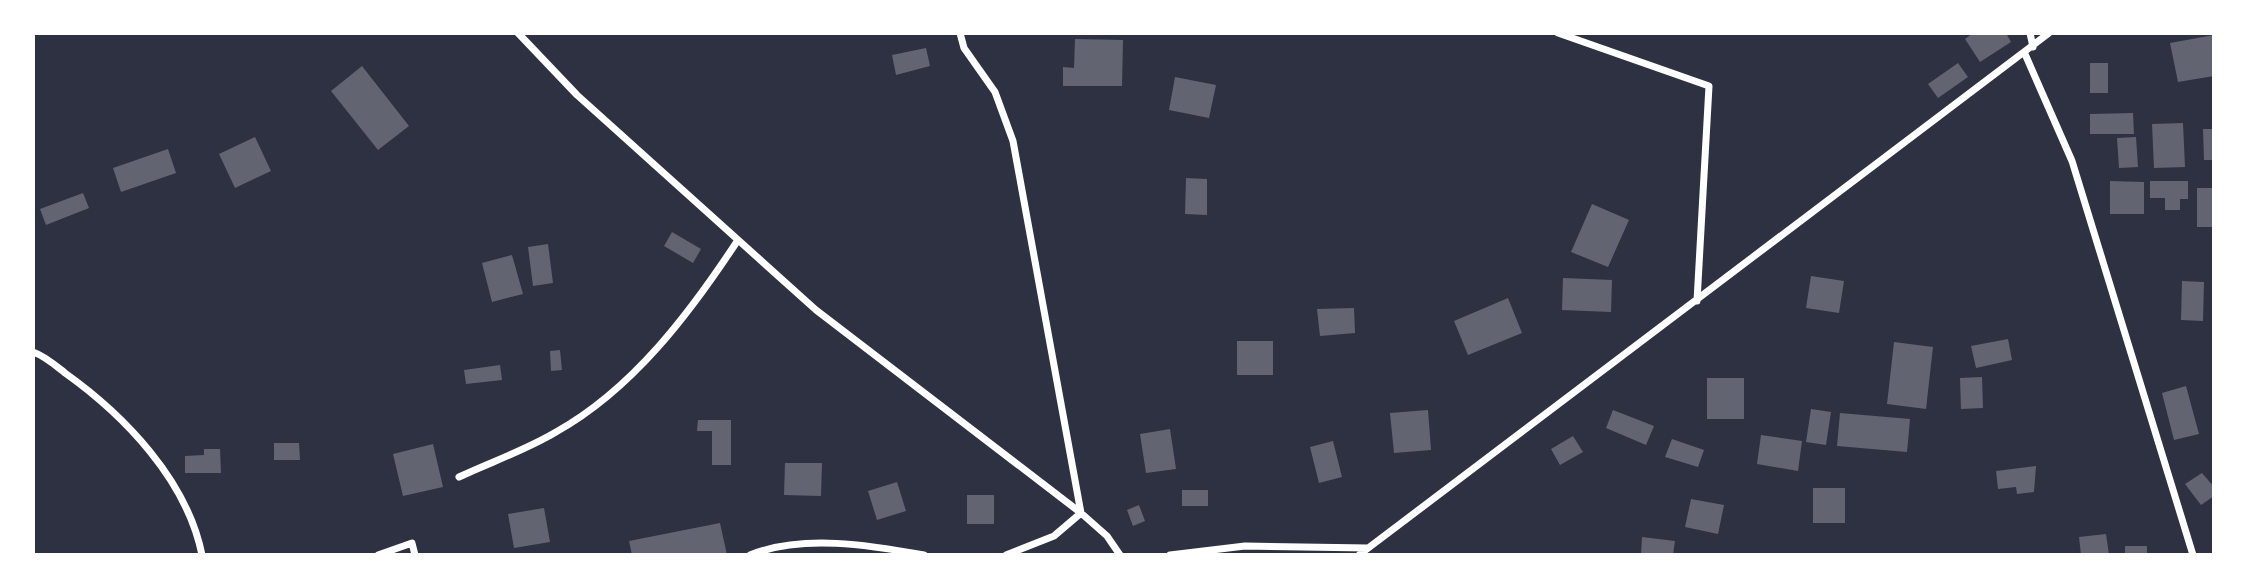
<svg xmlns="http://www.w3.org/2000/svg" width="2247" height="588" font-family="'IBM Plex Serif',serif">
  <rect width="100%" height="100%" fill="#2d3142"/>
  <path fill="#626471" d="M 1973,33 L 2006,33 L 2011,42 L 1980,62 L 1965,39 Z
    M 2214,35 L 2214,76 L 2178,82 L 2170,43 Z
    M 1075,39 L 1123,40 L 1122,86 L 1063,86 L 1063,67 L 1074,68 Z
    M 926,48 L 930,66 L 896,75 L 892,55 Z
    M 1958,63 L 1968,77 L 1938,98 L 1928,84 Z
    M 2090,63 L 2108,63 L 2108,93 L 2090,93 Z
    M 362,66 L 409,126 L 378,150 L 331,91 Z
    M 1175,77 L 1216,85 L 1209,118 L 1169,110 Z
    M 2133,113 L 2134,134 L 2090,134 L 2090,114 Z
    M 2183,123 L 2185,167 L 2154,168 L 2152,124 Z
    M 2203,129 L 2214,129 L 2214,160 L 2204,160 Z
    M 255,137 L 271,171 L 235,188 L 219,154 Z
    M 2136,137 L 2138,167 L 2119,168 L 2117,138 Z
    M 168,149 L 176,173 L 121,192 L 113,168 Z
    M 1186,178 L 1207,179 L 1207,215 L 1185,214 Z
    M 2110,181 L 2144,182 L 2144,214 L 2110,214 Z
    M 2150,181 L 2188,181 L 2188,199 L 2180,199 L 2180,210 L 2165,210 L 2165,198 L 2150,198 Z
    M 2197,188 L 2214,188 L 2214,227 L 2197,227 Z
    M 83,193 L 89,208 L 46,225 L 40,209 Z
    M 1592,204 L 1629,220 L 1608,267 L 1571,252 Z
    M 672,232 L 701,249 L 693,263 L 664,246 Z
    M 548,244 L 553,283 L 533,286 L 528,247 Z
    M 512,255 L 523,294 L 492,302 L 482,263 Z
    M 1811,276 L 1844,281 L 1839,313 L 1806,308 Z
    M 1563,278 L 1612,280 L 1611,312 L 1562,310 Z
    M 2182,281 L 2204,282 L 2203,321 L 2181,320 Z
    M 1508,298 L 1522,333 L 1468,355 L 1454,321 Z
    M 1354,308 L 1355,333 L 1320,336 L 1317,309 Z
    M 2008,339 L 2012,360 L 1976,368 L 1971,346 Z
    M 1237,341 L 1273,341 L 1273,375 L 1237,375 Z
    M 1894,342 L 1933,347 L 1926,409 L 1887,404 Z
    M 560,350 L 562,370 L 551,371 L 550,351 Z
    M 500,365 L 502,380 L 466,384 L 464,370 Z
    M 1982,377 L 1983,408 L 1961,409 L 1960,378 Z
    M 1707,378 L 1744,378 L 1744,419 L 1707,419 Z
    M 2186,386 L 2199,434 L 2174,440 L 2162,393 Z
    M 1811,409 L 1831,412 L 1826,445 L 1806,442 Z
    M 1428,410 L 1431,450 L 1394,453 L 1390,413 Z
    M 1613,410 L 1654,426 L 1646,445 L 1606,428 Z
    M 1840,413 L 1910,419 L 1907,452 L 1837,446 Z
    M 698,420 L 731,420 L 731,465 L 712,465 L 712,431 L 697,431 Z
    M 1170,429 L 1176,469 L 1146,473 L 1140,434 Z
    M 1761,435 L 1802,441 L 1798,471 L 1757,464 Z
    M 1573,436 L 1583,452 L 1560,465 L 1551,449 Z
    M 1672,439 L 1704,450 L 1698,467 L 1665,457 Z
    M 1333,441 L 1342,477 L 1319,483 L 1310,447 Z
    M 274,443 L 299,443 L 300,460 L 274,460 Z
    M 433,444 L 443,487 L 403,496 L 393,454 Z
    M 204,449 L 220,449 L 221,473 L 185,473 L 185,456 L 204,455 Z
    M 785,463 L 822,463 L 821,496 L 784,495 Z
    M 2036,466 L 2034,492 L 2017,494 L 2016,487 L 1998,489 L 1996,471 Z
    M 2202,473 L 2214,487 L 2214,496 L 2201,505 L 2185,484 Z
    M 897,482 L 906,511 L 877,520 L 868,491 Z
    M 1813,488 L 1845,488 L 1845,523 L 1813,523 Z
    M 1182,490 L 1208,490 L 1208,506 L 1182,506 Z
    M 967,495 L 994,495 L 994,524 L 967,524 Z
    M 1691,499 L 1724,505 L 1718,534 L 1685,527 Z
    M 1139,505 L 1145,521 L 1133,526 L 1127,510 Z
    M 544,508 L 550,542 L 514,548 L 508,514 Z
    M 720,523 L 727,555 L 632,555 L 629,541 Z
    M 2106,534 L 2109,555 L 2081,555 L 2079,537 Z
    M 1642,537 L 1675,541 L 1673,555 L 1641,555 Z
    M 2125,546 L 2147,546 L 2147,555 L 2125,555 Z"/>
  <g fill="none" stroke-linecap="round" stroke-linejoin="round">
    <path stroke="#fff" stroke-width="7" d="M 518,33 L 577,95 L 816,310 L 1081,513 L 1107,536 L 1120,555
      M 960,33 L 964,48 L 995,92 L 1013,141 L 1081,513 L 1054,536 L 1006,555
      M 1558,33 L 1709,86 L 1697,301
      M 2030,33 L 2033,47
      M 2025,54 L 2072,161 L 2193,555
      M 33,352 C 45,356 55,365 65,373 C 124,415 187,480 202,555
      M 459,477 C 491,462 526,450 556,432 C 633,389 690,313 738,240
      M 378,555 L 412,543 L 415,555
      M 750,555 C 802,534 870,545 924,555
      M 1170,555 L 1245,546 L 1368,548
      M 1359,555 L 2049,33"/>
  </g>
  <rect width="2247" height="588" fill="none" stroke="#ffffff" stroke-width="70"/>
</svg>
